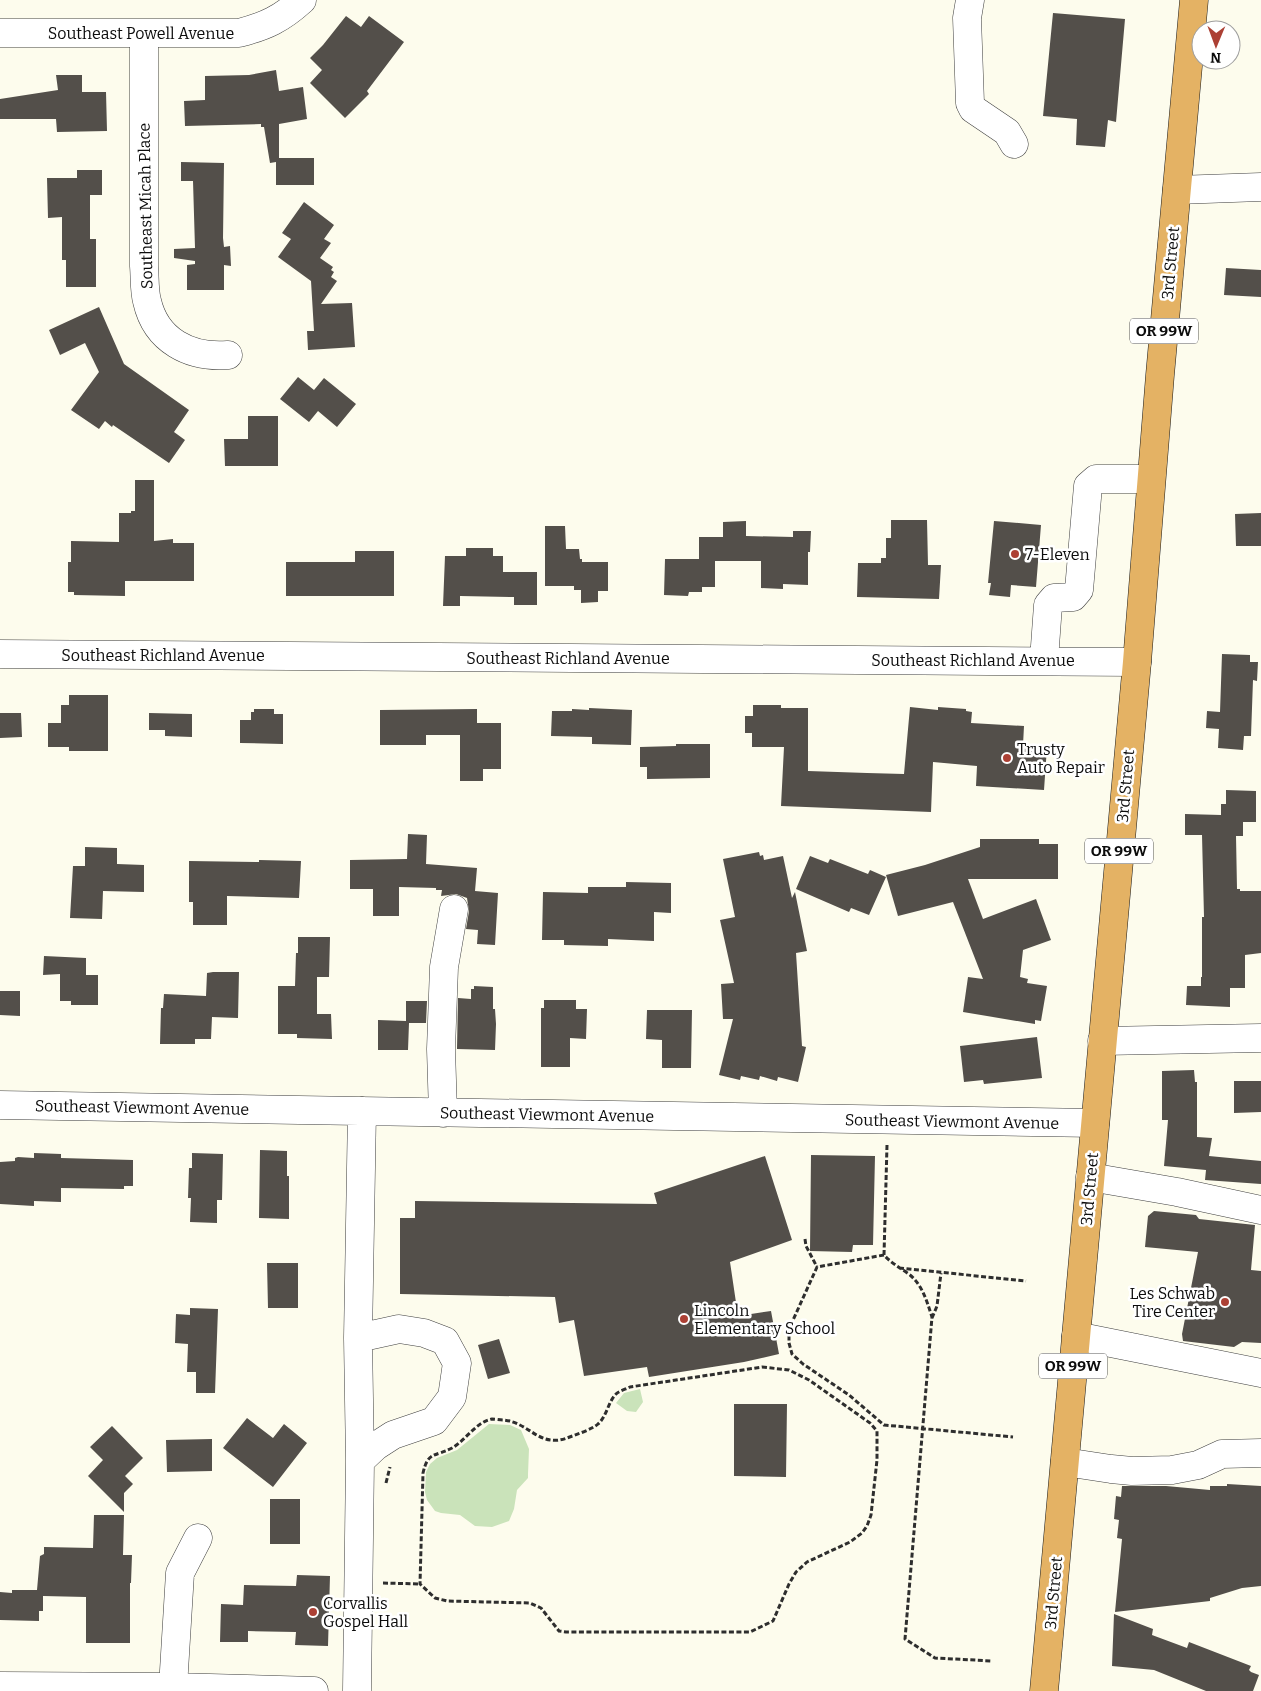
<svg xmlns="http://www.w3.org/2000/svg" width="1261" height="1691" font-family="Bitter,serif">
  <rect width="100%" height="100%" fill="#fdfced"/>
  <path fill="#cae3ba" d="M 640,1389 L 643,1402 L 636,1412 L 627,1411 L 616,1403 L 624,1393 Z
    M 489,1424 L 510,1425 L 521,1430 L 529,1449 L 528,1474 L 528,1478 L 517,1490 L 514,1509 L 509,1521 L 492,1527 L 475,1526 L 460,1515 L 441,1513 L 435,1511 L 427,1500 L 425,1492 L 426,1472 L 430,1464 L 437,1458 L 457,1450 Z"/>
  <path fill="#534f4a" d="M 1053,13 L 1125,19 L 1116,122 L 1108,120 L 1105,147 L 1076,145 L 1077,119 L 1043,116 Z
    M 346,16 L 361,27 L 369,16 L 404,42 L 367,91 L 369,94 L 345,118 L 310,83 L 322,70 L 310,58 L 323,45 Z
    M 276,70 L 279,91 L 303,87 L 307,119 L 279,124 L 279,158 L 314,158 L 314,185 L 276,185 L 276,162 L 270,163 L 264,127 L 261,127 L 261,124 L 185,126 L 184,101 L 205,100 L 205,76 L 249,75 Z
    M 56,75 L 82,75 L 82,92 L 106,92 L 107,131 L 57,132 L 56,119 L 0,119 L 0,99 L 58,90 Z
    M 181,162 L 224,163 L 223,238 L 224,247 L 230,246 L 231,266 L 224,265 L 224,290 L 187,290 L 187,265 L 195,264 L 195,261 L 174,258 L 174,249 L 195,248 L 193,181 L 181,181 Z
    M 77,170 L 102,170 L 102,195 L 90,195 L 90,239 L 96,239 L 96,287 L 66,287 L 66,260 L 62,260 L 62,217 L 48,218 L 47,178 L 77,178 Z
    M 304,202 L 334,225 L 324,239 L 331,243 L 320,258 L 333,267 L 331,270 L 334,272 L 331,277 L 337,281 L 321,304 L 352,303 L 355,347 L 308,350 L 307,331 L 314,331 L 311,281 L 278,257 L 291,239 L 282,233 Z
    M 1226,268 L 1261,270 L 1261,297 L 1224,295 Z
    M 99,307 L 124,364 L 189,410 L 174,432 L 185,440 L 169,463 L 113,425 L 112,427 L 105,421 L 99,429 L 71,410 L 99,372 L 85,343 L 60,355 L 49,330 Z
    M 298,377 L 314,390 L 324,378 L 356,404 L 337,427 L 318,411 L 309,422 L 280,399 Z
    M 248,416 L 278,416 L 278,466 L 225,466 L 224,439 L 248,439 Z
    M 135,480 L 154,480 L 154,541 L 173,539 L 173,543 L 194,543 L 194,581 L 125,581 L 125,596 L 74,595 L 74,592 L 68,592 L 68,562 L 71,562 L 71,541 L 119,542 L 119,513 L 131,513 L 131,511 L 135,511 Z
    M 1261,513 L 1261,546 L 1236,546 L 1235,514 Z
    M 891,520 L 927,520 L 928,565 L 941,565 L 939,599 L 857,597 L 858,563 L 881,563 L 881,558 L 886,558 L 886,538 L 891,538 Z
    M 746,521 L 746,536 L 793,537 L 793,531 L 811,531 L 810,552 L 808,552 L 808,585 L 783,584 L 783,589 L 761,588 L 761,561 L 715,561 L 715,587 L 702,587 L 702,592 L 689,592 L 688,596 L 664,595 L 665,559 L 699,559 L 699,537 L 723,537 L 723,522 Z
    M 994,521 L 1041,525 L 1036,587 L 1011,585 L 1010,597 L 989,595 L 991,583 L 988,583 Z
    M 545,526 L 565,526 L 566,549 L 579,549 L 580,559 L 582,559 L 582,562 L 608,562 L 608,591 L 598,591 L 598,602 L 581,603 L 581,590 L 574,590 L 574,586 L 545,586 Z
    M 466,548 L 493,548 L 493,556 L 503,556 L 503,572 L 537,572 L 537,605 L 514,605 L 514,597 L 460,596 L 460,606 L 443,606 L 445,556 L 466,556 Z
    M 355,551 L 394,551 L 394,596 L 286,596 L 286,562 L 355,562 Z
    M 1222,654 L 1250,655 L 1250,662 L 1258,662 L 1257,681 L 1253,680 L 1251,736 L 1244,736 L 1243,750 L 1218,748 L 1219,729 L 1206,728 L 1207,711 L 1220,712 Z
    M 69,695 L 108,695 L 108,751 L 69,751 L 69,747 L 48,747 L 48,723 L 61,723 L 61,705 L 69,705 Z
    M 753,705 L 781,705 L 781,708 L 808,708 L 808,771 L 867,773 L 904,774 L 910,707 L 938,710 L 938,707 L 966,709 L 966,711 L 972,712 L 971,723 L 1024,726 L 1023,745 L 1047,747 L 1044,790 L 976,786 L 977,766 L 933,762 L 931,812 L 781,806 L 784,747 L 752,747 L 752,733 L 745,733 L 745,716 L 753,716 Z
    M 589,708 L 632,710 L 631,745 L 592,744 L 592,737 L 551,736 L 552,711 L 572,711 L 572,709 L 589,710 Z
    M 254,709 L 274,709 L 274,714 L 283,714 L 283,744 L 240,743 L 240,720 L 251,720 L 251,712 L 254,712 Z
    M 477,709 L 477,723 L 501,723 L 501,769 L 483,769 L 483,781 L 460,781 L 460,735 L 426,735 L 426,745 L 380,745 L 380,710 Z
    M 0,713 L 21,713 L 22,737 L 0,738 Z
    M 149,713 L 192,714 L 192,737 L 165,736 L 165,730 L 149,730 Z
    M 676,744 L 710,744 L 710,778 L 647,779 L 647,767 L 640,767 L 640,747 L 676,746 Z
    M 1226,790 L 1256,791 L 1256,822 L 1243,822 L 1243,836 L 1236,836 L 1237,889 L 1240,889 L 1240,891 L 1261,891 L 1261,953 L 1245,955 L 1245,988 L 1230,988 L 1230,1007 L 1186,1005 L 1187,986 L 1201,986 L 1201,977 L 1202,977 L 1202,917 L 1204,917 L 1202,835 L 1185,835 L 1185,814 L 1221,815 L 1221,804 L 1226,804 Z
    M 408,834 L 427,835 L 426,864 L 477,868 L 475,891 L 498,893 L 495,945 L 477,944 L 478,930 L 466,929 L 469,911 L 467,898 L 456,894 L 441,896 L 442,890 L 436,890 L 436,888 L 399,887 L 399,916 L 373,916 L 373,889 L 350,889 L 350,860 L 407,859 Z
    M 980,839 L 1039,839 L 1039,844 L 1058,844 L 1058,879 L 968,879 L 983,919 L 1036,899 L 1051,940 L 1023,950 L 1020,977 L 1028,979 L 1027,983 L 1047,986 L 1041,1021 L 1035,1020 L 1035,1024 L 963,1012 L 968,977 L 983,979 L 953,902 L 898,916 L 886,875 L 925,865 L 980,847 Z
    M 85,847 L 117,848 L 117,864 L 144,865 L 144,892 L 103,891 L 102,919 L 70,918 L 73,866 L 85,866 Z
    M 759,852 L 760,856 L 763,855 L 764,860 L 783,856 L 792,898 L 795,892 L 807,951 L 796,953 L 802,1046 L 806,1047 L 798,1082 L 778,1077 L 777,1081 L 760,1076 L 759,1080 L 741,1076 L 740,1080 L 719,1075 L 733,1019 L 723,1019 L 721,984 L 734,983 L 720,920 L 735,917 L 723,859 Z
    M 810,856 L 828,863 L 830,859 L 868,874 L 870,870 L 886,877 L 869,915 L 851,908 L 849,912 L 796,889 Z
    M 259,860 L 301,861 L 299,898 L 227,896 L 227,925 L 193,925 L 193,902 L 189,902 L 189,861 L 259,862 Z
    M 626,882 L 671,883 L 671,913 L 654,912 L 654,941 L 608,939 L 608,946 L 564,945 L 564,940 L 542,940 L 543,892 L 588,893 L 588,887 L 626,887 Z
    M 298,937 L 330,937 L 329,977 L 317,977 L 317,1014 L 331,1014 L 332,1039 L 297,1038 L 297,1034 L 278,1034 L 278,986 L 295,986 L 296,953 L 298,953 Z
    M 44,956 L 86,958 L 86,975 L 98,975 L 98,1005 L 71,1005 L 71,1001 L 60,1001 L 60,974 L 43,975 Z
    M 213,972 L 239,972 L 238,1018 L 212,1017 L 211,1039 L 195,1039 L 195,1044 L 160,1044 L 161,1008 L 163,1008 L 164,994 L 206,996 L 207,973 Z
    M 474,986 L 493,987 L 493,1009 L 495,1009 L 496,1024 L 495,1050 L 457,1049 L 458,998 L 471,999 L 471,989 L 474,989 Z
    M 0,991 L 20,991 L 20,1016 L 0,1015 Z
    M 544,1000 L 576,1000 L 576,1009 L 587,1009 L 586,1039 L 570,1038 L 570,1067 L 541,1067 L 541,1008 L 544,1008 Z
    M 406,1001 L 427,1001 L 426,1023 L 409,1023 L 408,1050 L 378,1050 L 378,1020 L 406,1021 Z
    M 647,1010 L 692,1010 L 691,1068 L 662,1068 L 662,1040 L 646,1039 Z
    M 1037,1037 L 1042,1078 L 984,1084 L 983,1080 L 964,1082 L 960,1046 Z
    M 1194,1070 L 1195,1082 L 1197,1082 L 1197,1137 L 1212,1138 L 1209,1156 L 1261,1161 L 1261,1184 L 1205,1180 L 1206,1170 L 1164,1166 L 1168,1120 L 1162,1120 L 1162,1071 Z
    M 1234,1081 L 1261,1081 L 1261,1112 L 1234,1113 Z
    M 260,1150 L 287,1151 L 287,1176 L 289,1176 L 289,1219 L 259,1218 Z
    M 34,1153 L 61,1154 L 61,1158 L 133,1160 L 133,1186 L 124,1186 L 124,1189 L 61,1188 L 61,1202 L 34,1201 L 34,1206 L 0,1204 L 0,1162 L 15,1161 L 15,1158 L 18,1157 L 34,1158 Z
    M 192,1153 L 223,1154 L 222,1200 L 217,1200 L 217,1223 L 190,1222 L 191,1198 L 188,1198 L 189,1168 L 192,1168 Z
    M 811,1155 L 875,1156 L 873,1245 L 853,1245 L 852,1252 L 810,1251 Z
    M 765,1156 L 792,1240 L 730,1262 L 738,1316 L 771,1311 L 779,1354 L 744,1362 L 649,1377 L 647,1367 L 584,1376 L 574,1320 L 559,1323 L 555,1297 L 400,1294 L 400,1218 L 415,1218 L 415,1201 L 657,1204 L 654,1193 Z
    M 1154,1211 L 1196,1215 L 1199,1219 L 1255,1225 L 1251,1270 L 1261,1271 L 1261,1343 L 1242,1342 L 1234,1347 L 1183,1341 L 1182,1334 L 1198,1252 L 1145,1247 L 1148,1216 Z
    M 267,1263 L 298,1263 L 298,1308 L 268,1308 Z
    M 190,1308 L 218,1309 L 215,1393 L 196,1393 L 196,1372 L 187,1372 L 188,1344 L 175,1343 L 176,1314 L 190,1315 Z
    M 499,1339 L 510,1373 L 488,1379 L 478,1345 Z
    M 734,1404 L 787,1404 L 786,1477 L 734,1476 Z
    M 247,1418 L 273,1438 L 284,1424 L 307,1443 L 273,1487 L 223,1448 Z
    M 112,1426 L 143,1458 L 125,1476 L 133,1484 L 124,1493 L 124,1512 L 88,1476 L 103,1460 L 90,1447 Z
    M 212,1439 L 212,1471 L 167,1472 L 166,1440 Z
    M 1227,1484 L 1261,1486 L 1261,1586 L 1242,1588 L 1210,1598 L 1210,1601 L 1115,1612 L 1122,1539 L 1117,1538 L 1119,1520 L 1114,1519 L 1116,1496 L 1121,1497 L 1122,1486 L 1166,1486 L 1210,1490 L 1210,1486 L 1227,1486 Z
    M 270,1499 L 300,1499 L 300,1544 L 270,1544 Z
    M 94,1515 L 124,1515 L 123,1555 L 132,1555 L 131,1583 L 130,1583 L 130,1643 L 86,1643 L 86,1597 L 43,1596 L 43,1611 L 39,1611 L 39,1621 L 0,1620 L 0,1592 L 12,1593 L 12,1590 L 37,1590 L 40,1556 L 44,1554 L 44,1547 L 93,1548 Z
    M 297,1575 L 330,1576 L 328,1646 L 295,1645 L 296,1632 L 248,1631 L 248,1642 L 220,1642 L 221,1604 L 243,1605 L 244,1585 L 296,1586 Z
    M 1114,1614 L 1153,1629 L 1152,1635 L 1187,1648 L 1189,1642 L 1251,1666 L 1249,1670 L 1251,1672 L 1259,1675 L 1253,1691 L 1206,1691 L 1154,1670 L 1112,1666 Z"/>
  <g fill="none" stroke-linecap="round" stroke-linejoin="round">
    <defs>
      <path id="minor" d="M 970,0 L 967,18 L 970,103 L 973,109 L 1007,132 L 1014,144
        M 0,33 L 239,33 C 266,26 281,19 302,0
        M 144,33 L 144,266 C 145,277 144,290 147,301 C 156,341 190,358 228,355
        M 1177,190 L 1261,187
        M 0,654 L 1137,662
        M 1044,660 L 1048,605 L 1054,598 L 1073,597 L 1079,590 L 1088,486 L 1096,479 L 1151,479
        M 1102,1041 L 1261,1038
        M 0,1105 L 1095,1123
        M 443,1113 L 441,1049 L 444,967 L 454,909
        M 1090,1177 L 1177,1192 L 1261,1210
        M 1076,1336 L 1261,1373
        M 360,1461 L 376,1446 L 393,1435 L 434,1421 L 452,1397 L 457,1363 L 445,1341 L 424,1333 L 399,1329 L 358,1338 L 362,1111
        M 1065,1462 L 1111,1469 L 1132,1471 L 1172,1470 L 1198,1465 L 1222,1454 L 1261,1453
        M 0,1686 L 173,1687 L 314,1691
        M 173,1687 L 180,1573 L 198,1538
        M 357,1691 L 360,1461 L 358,1338"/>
      <path id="highway" d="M 1044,1691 L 1137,662 L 1160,375 L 1194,0"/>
    </defs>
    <use href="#minor" stroke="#3f3f3f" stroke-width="29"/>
    <use href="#highway" stroke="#1d1d1d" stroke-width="29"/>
    <path stroke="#2e2e2e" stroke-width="3" stroke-dasharray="5 2.5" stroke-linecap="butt" d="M 887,1145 L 884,1255 C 892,1264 901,1268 910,1275 C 923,1286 927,1302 932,1317 L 905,1639 L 935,1658 L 992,1661
      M 805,1239 L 806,1246 L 817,1267
      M 884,1255 L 817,1267 L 789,1329 L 789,1343 L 792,1354 L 803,1364 L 849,1395 L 884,1425 L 1013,1437
      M 899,1268 L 1026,1281
      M 932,1318 L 937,1306 L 941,1273
      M 762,1367 L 789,1370 L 809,1380 L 870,1423 L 877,1431 L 877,1460 L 871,1515 L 867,1526 L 862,1533 L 850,1542 L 807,1562 L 796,1572 L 789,1584 L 773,1621 L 750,1632 L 566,1632 L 559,1631 L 541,1608 L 530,1603 L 447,1601 L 435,1598 L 420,1584 L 423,1473 C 428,1451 435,1457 452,1448 C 466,1440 476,1422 492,1419 C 495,1419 500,1420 504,1420 C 530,1423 539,1448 567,1438 C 575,1435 593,1429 598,1424 C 607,1416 608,1402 616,1394 C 619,1391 626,1389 630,1387 Z
      M 386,1483 L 390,1467
      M 383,1583 L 420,1584"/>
    <use href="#minor" stroke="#fff" stroke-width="28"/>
    <use href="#highway" stroke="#e4b264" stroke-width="28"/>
  </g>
  <g fill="#ac4034" stroke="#fff" stroke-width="2">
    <circle cx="1015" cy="554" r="5"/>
    <circle cx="1007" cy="758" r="5"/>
    <circle cx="1225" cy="1302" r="5"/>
    <circle cx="684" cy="1319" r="5"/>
    <circle cx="313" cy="1612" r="5"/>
  </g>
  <g text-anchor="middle" stroke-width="5" stroke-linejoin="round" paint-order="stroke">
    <g fill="#fff" stroke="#555" stroke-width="1">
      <rect x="1130" y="318.5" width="68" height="25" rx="4"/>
      <rect x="1085" y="838.5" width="68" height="25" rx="4"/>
      <rect x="1039" y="1353.5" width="68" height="25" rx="4"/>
    </g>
    <g font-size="15" font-weight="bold" fill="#0c0c0c">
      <text x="1164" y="336">OR 99W</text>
      <text x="1119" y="856">OR 99W</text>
      <text x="1073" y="1371">OR 99W</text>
    </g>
    <g font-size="16" fill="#0c0c0c" stroke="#fff">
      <text x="141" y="39">Southeast Powell Avenue</text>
      <text transform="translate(145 206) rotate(-91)" y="6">Southeast Micah Place</text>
      <text transform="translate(1170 263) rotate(-85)" y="6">3rd Street</text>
      <text x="163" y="661">Southeast Richland Avenue</text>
      <text x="568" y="664">Southeast Richland Avenue</text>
      <text x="973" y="666">Southeast Richland Avenue</text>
      <text transform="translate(1125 786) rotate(-85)" y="6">3rd Street</text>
      <text transform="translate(142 1107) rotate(1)" y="6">Southeast Viewmont Avenue</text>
      <text transform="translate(547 1114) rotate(1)" y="6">Southeast Viewmont Avenue</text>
      <text transform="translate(952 1121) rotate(1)" y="6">Southeast Viewmont Avenue</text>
      <text transform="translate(1089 1189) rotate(-85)" y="6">3rd Street</text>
      <text transform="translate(1053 1593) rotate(-85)" y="6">3rd Street</text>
    </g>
    <g font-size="16" fill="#0c0c0c" stroke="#fff" text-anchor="start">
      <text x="1025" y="560">7-Eleven</text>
      <text x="1017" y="755">Trusty<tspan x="1017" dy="18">Auto Repair</tspan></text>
      <text x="1215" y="1299" text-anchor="end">Les Schwab<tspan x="1215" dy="18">Tire Center</tspan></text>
      <text x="694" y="1316">Lincoln<tspan x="694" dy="18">Elementary School</tspan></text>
      <text x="323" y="1609">Corvallis<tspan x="323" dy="18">Gospel Hall</tspan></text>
    </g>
  </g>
  <g transform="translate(1216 45) rotate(181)"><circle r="24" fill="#ffffff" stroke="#9e9e9e"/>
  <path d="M0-4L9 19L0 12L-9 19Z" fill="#ac4034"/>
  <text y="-8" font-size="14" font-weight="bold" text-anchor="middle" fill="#0c0c0c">N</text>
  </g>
</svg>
